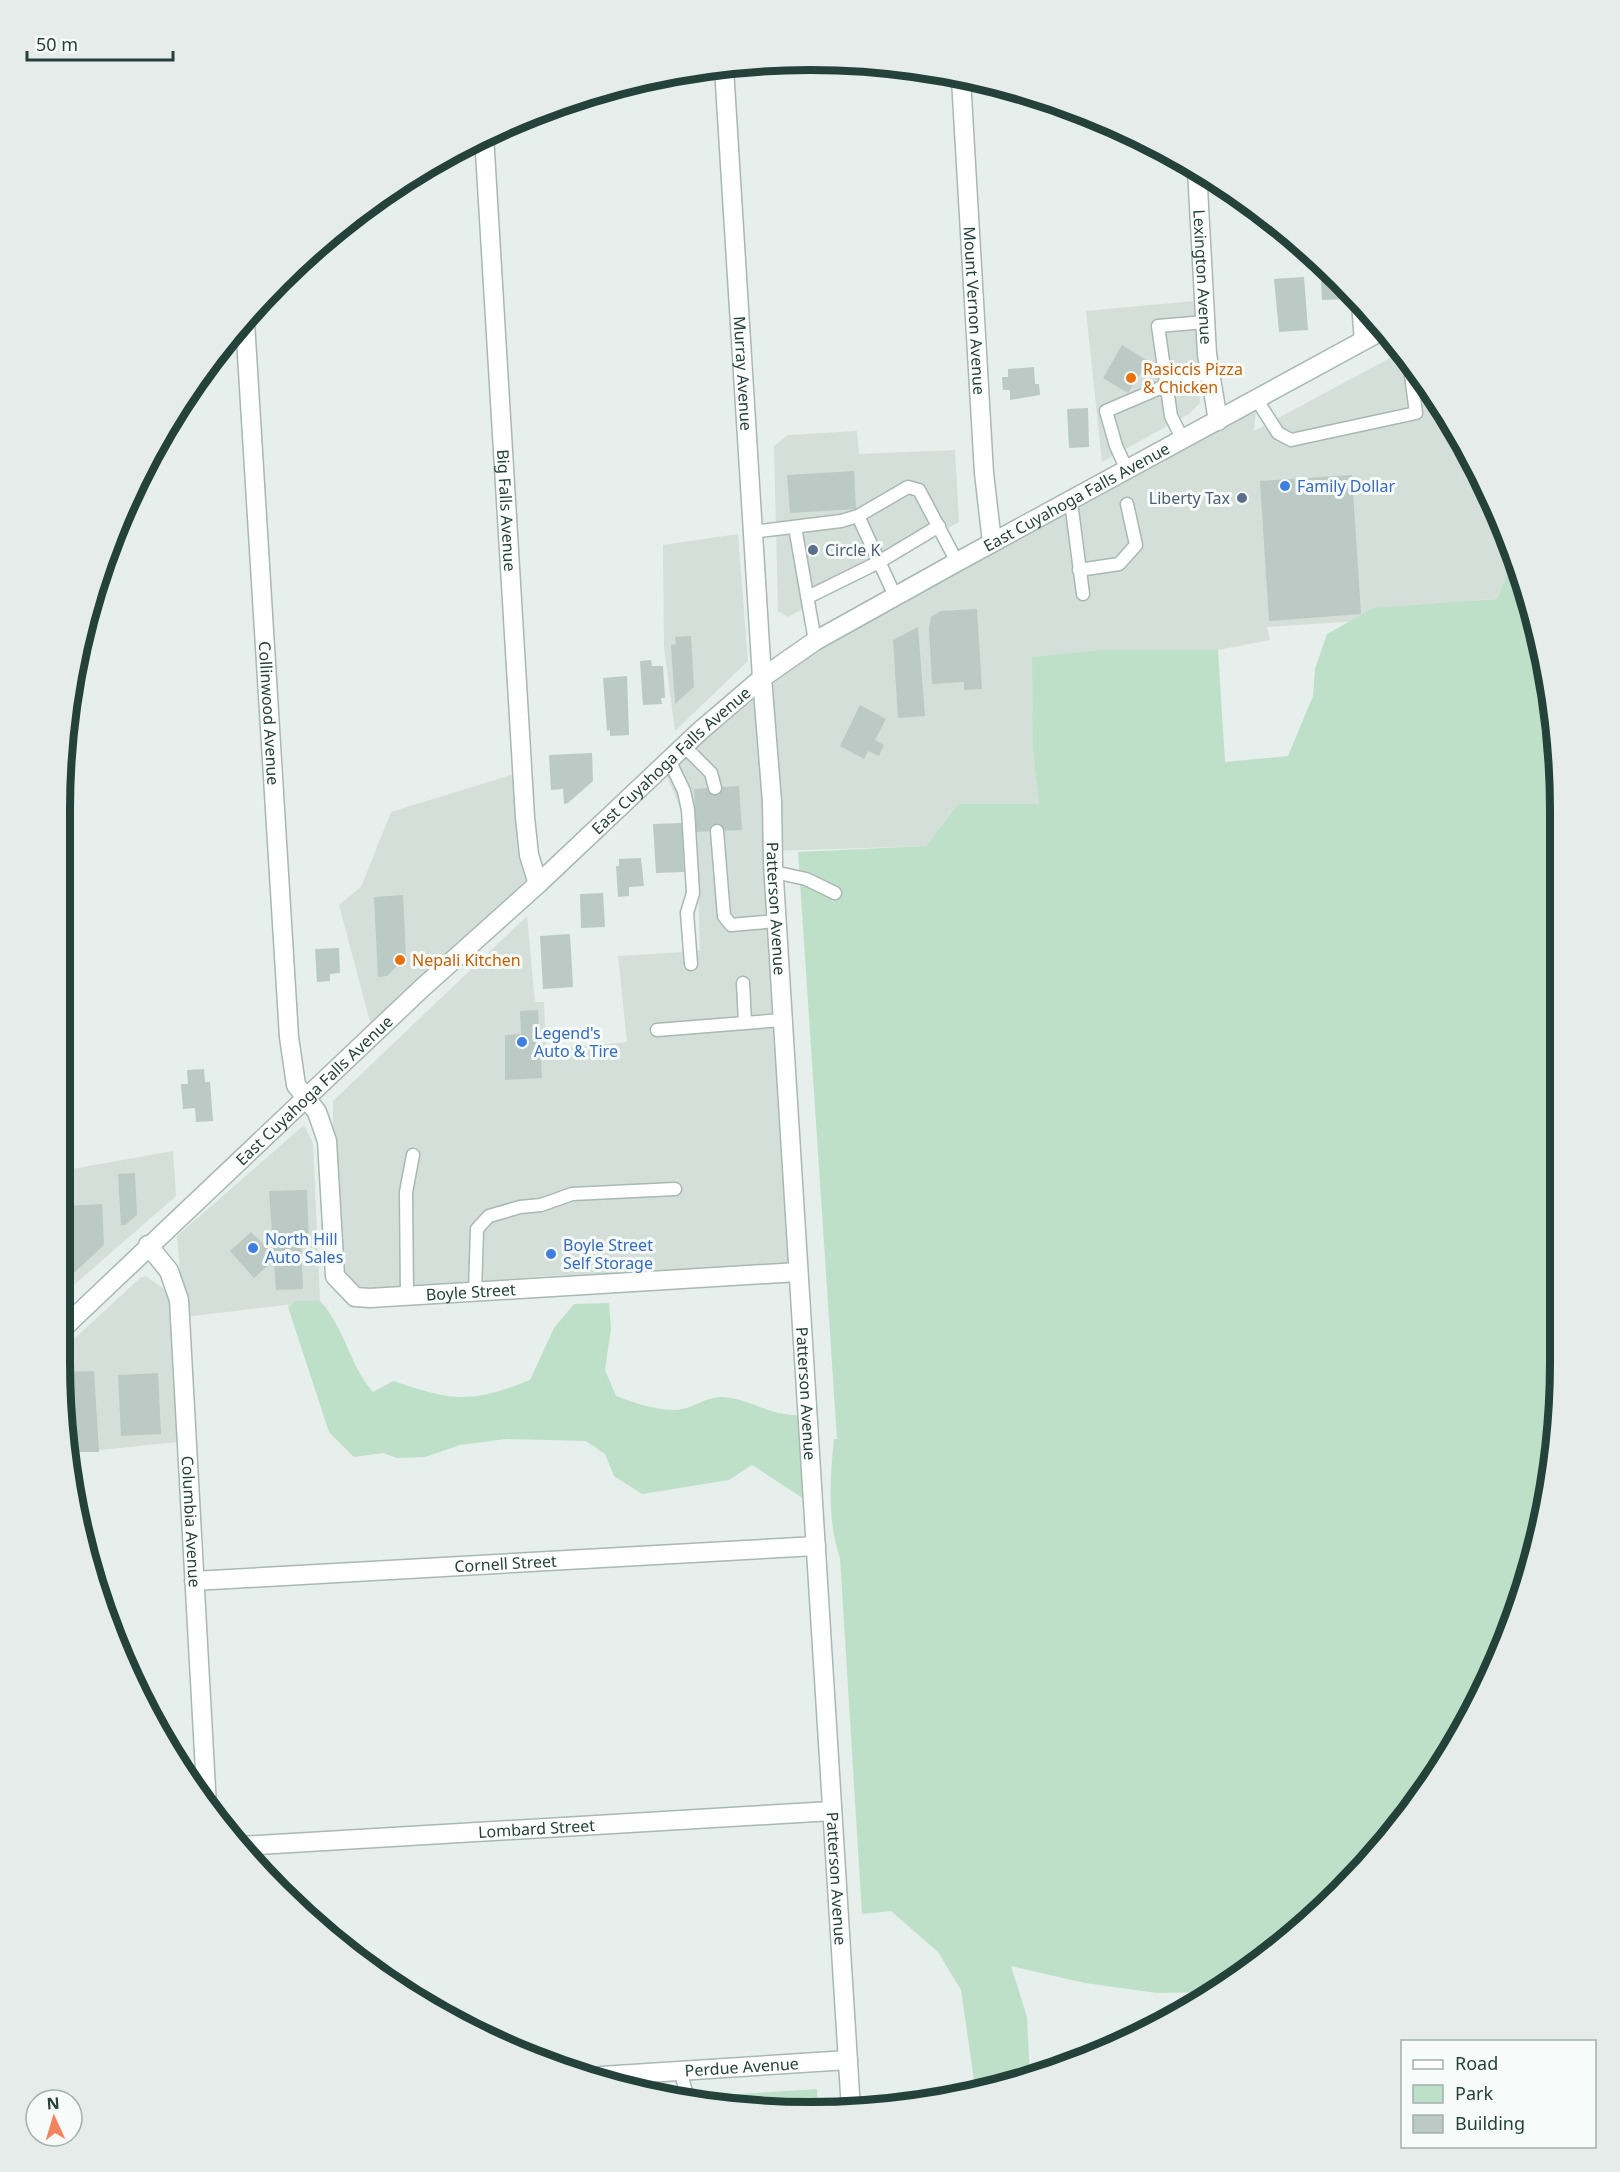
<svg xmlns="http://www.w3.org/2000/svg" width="1620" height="2172" font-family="'Noto Sans',sans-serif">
  <rect width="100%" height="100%" fill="#e6efeb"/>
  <path fill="#d4dfda" d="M 1194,301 L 1200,403 L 1189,414 L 1102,462 L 1086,311 Z
    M 1403,351 L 1503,523 L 1513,559 L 1497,599 L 1475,600 L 1476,610 L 1468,614 L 1267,627 L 1270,640 L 1218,650 L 1102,650 L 1033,752 L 1039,804 L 958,804 L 926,846 L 773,851 L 762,678 L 1257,400 L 1254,431 Z
    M 857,431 L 859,454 L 955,450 L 959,522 L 788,617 L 778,611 L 774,446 L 788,435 Z
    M 738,534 L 748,661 L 675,731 L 664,648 L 663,545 Z
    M 758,686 L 792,1267 L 545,1276 L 376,1290 L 353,1289 L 344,1271 L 333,1150 L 333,1101 L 527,916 L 535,1002 L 544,1002 L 546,1050 L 627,1042 L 618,956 L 700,951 L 697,848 L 665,772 Z
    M 517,773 L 532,882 L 372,1029 L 339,905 L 361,887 L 391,812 Z
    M 304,1125 L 313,1143 L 320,1301 L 184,1317 L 177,1236 Z
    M 173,1151 L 176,1196 L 74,1285 L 60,1278 L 61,1171 Z
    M 146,1276 L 168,1292 L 176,1349 L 177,1442 L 72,1453 L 60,1352 L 140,1278 Z"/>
  <path fill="#bfe0c8" d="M 1513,559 L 1554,712 L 1558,1411 L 1520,1603 L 1460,1737 L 1374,1857 L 1266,1957 L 1214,1992 L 1157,1993 L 1085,1983 L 1011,1966 L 1027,2017 L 1030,2076 L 975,2087 L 961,1990 L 938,1952 L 891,1911 L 862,1914 L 840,1558 C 827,1520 830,1478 834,1439 L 837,1439 L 798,852 L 926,846 L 958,804 L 1039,804 L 1033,752 L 1032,657 L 1102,650 L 1218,650 L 1225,762 L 1288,756 L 1313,696 L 1315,669 L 1327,634 L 1373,608 L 1497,599 Z
    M 295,1301 L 320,1301 C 345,1327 349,1365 373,1392 L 393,1381 C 453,1401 470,1404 530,1380 L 554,1328 L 574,1304 L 609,1303 L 611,1328 L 605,1370 L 616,1396 C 636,1403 661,1413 683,1409 C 695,1406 710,1396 722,1397 C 753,1399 769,1417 802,1415 L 810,1503 L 752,1465 L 729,1480 L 642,1494 L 614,1476 L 605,1454 L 586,1441 L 506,1439 L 460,1445 L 425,1457 L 397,1458 L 383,1453 L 354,1457 L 329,1432 L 288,1307 Z
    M 817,2089 L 818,2108 L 676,2098 Z"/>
  <path fill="#bbcac4" d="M 1320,263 L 1345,289 L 1354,299 L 1322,300 Z
    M 1304,277 L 1308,330 L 1279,332 L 1274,279 Z
    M 1122,345 L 1148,361 L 1128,393 L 1103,378 Z
    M 1034,367 L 1035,384 L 1039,384 L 1040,395 L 1010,400 L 1010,390 L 1003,390 L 1002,377 L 1008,377 L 1008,369 Z
    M 1088,408 L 1089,447 L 1069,448 L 1067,409 Z
    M 854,471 L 856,509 L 790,513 L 787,475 Z
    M 1352,475 L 1361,614 L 1269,621 L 1260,481 Z
    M 977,609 L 982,689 L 964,690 L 964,682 L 932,684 L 929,628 L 931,617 L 941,611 Z
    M 918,627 L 925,716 L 898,718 L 893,640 Z
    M 691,636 L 694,687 L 675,704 L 671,645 L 676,644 L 675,637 Z
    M 651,660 L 652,666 L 663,666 L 665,698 L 661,698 L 662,704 L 643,705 L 640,661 Z
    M 627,676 L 629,735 L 610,736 L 610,730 L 607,731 L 603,678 Z
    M 860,705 L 886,719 L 875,740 L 884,745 L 879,756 L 868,751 L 864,759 L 840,746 Z
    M 592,753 L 593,781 L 568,803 L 564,804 L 563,789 L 551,790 L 549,755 Z
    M 739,786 L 742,830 L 696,832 L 694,789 Z
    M 682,823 L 684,872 L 656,873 L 653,824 Z
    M 641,858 L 644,886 L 629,887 L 629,896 L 618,897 L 616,866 L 619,866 L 619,859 Z
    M 603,893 L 605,927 L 581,928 L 580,894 Z
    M 403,895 L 406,957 L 387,976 L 378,977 L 374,897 Z
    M 570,934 L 573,987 L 543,989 L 540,936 Z
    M 339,948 L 340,973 L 330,974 L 330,981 L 317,982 L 315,949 Z
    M 538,1010 L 542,1078 L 505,1080 L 505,1035 L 521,1034 L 520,1011 Z
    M 204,1069 L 205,1082 L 210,1082 L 213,1121 L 196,1122 L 195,1108 L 183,1109 L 181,1084 L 188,1084 L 187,1070 Z
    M 135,1173 L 137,1215 L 125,1225 L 121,1225 L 118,1174 Z
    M 307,1190 L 309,1244 L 301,1244 L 303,1289 L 276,1290 L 269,1191 Z
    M 102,1204 L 104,1245 L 75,1272 L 69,1272 L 65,1206 Z
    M 251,1232 L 271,1251 L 271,1263 L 254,1278 L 230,1251 Z
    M 94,1371 L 99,1452 L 72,1452 L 64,1372 Z
    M 158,1373 L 161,1434 L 121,1436 L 118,1375 Z"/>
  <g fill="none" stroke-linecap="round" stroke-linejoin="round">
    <defs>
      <path id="service" d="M 1358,303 L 1361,342
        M 1257,400 L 1278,433 L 1291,440 L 1416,413 L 1409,360
        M 1183,440 L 1171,416 L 1158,326 L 1205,322
        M 1127,470 L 1116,446 L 1106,411 L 1167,385 L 1209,372
        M 1071,502 L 1083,594
        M 858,516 L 895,596
        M 795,527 L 815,641
        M 752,532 L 841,521 L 858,516 L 908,487 L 919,490 L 957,562
        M 1079,570 L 1119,564 L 1136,545 L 1127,504
        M 808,597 L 879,562 L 939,526
        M 684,746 L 711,773 L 715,788
        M 669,760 L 684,791 L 688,810 L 693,893 L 687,913 L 691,964
        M 717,831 L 724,916 L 731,925 L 777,921
        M 774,872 L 806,879 L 835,893
        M 743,983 L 745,1022
        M 657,1030 L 782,1020
        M 475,1292 L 477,1229 L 489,1216 L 520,1207 L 541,1205 L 572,1194 L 675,1189
        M 407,1295 L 406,1192 L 413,1155
        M 680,2070 L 688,2099"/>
      <g id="minor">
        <path id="s1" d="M 724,68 L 762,678"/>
        <path id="s2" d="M 961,79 L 984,473 L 992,542"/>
        <path id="s3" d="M 484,135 L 525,817 L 529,855 L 538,884"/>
        <path id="s4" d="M 1197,169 L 1207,354 L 1218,421"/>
        <path id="s5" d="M 245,322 L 289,1037 L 296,1085 L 317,1112 L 327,1141 L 335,1276 L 355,1297 L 370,1298 L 798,1272"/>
        <path id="s6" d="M 148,1245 L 169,1271 L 179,1300 L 207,1807"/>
        <path d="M 60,1306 L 69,1323"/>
        <path id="s7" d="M 194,1581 L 816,1546"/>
        <path id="s8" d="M 240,1846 L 832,1811"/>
        <path id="s9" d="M 601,2076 L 848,2060"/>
      </g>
      <g id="tertiary">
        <path id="s10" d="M 762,678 L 772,802 L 773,863 L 851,2110"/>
        <path id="s11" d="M 60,1331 L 421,989 L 538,884 L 700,731 L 762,678 L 815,641 L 957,562 L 1383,330"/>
      </g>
    </defs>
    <use href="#service" stroke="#a8b8b2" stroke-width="15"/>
    <use href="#minor" stroke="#a8b8b2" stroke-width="21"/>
    <use href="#tertiary" stroke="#a8b8b2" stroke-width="21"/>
    <use href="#service" stroke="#fff" stroke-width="12"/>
    <use href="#minor" stroke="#fff" stroke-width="18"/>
    <use href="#tertiary" stroke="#fff" stroke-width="18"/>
  </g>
  <g fill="#e8710a" stroke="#f7fbf9" stroke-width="2">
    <circle cx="1131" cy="378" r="6"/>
    <circle cx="400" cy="960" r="6"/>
  </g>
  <g fill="#3f7fe0" stroke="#f7fbf9" stroke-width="2">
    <circle cx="1285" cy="486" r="6"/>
    <circle cx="522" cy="1042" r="6"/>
    <circle cx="253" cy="1248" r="6"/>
    <circle cx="551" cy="1254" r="6"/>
  </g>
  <g fill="#5c6f8a" stroke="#f7fbf9" stroke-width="2">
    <circle cx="1242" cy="498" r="6"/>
    <circle cx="813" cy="550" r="6"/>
  </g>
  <g text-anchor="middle" stroke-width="6" stroke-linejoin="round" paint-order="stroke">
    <g font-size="16" fill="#24423a" stroke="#f7fbf9">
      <text dy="6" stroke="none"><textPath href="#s4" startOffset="108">Lexington Avenue</textPath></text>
      <text dy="6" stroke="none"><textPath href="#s2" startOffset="232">Mount Vernon Avenue</textPath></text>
      <text dy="6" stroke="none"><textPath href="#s1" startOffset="306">Murray Avenue</textPath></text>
      <text dy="6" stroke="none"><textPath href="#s11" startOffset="1322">East Cuyahoga Falls Avenue</textPath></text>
      <text dy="6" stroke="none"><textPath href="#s3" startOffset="376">Big Falls Avenue</textPath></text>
      <text dy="6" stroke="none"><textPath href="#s5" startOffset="392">Collinwood Avenue</textPath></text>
      <text dy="6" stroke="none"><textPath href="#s11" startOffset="836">East Cuyahoga Falls Avenue</textPath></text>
      <text dy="6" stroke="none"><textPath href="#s10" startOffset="231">Patterson Avenue</textPath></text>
      <text dy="6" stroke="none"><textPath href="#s11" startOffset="350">East Cuyahoga Falls Avenue</textPath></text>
      <text dy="6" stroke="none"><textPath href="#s5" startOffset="1110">Boyle Street</textPath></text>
      <text dy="6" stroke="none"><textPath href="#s10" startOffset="717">Patterson Avenue</textPath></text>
      <text dy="6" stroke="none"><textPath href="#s6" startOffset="286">Columbia Avenue</textPath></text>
      <text dy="6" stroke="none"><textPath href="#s7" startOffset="312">Cornell Street</textPath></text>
      <text dy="6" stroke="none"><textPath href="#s8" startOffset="297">Lombard Street</textPath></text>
      <text dy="6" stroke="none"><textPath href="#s10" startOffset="1203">Patterson Avenue</textPath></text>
      <text dy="6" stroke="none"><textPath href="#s9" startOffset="141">Perdue Avenue</textPath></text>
    </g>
    <g font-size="16" fill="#c56008" stroke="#f7fbf9" text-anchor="start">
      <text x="1143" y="375">Rasiccis Pizza<tspan x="1143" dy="18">&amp; Chicken</tspan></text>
      <text x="412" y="966">Nepali Kitchen</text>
    </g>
    <g font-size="16" fill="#366cbe" stroke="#f7fbf9" text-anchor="start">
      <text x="1297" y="492">Family Dollar</text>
      <text x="534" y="1039">Legend's<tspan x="534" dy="18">Auto &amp; Tire</tspan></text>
      <text x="265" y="1245">North Hill<tspan x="265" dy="18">Auto Sales</tspan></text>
      <text x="563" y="1251">Boyle Street<tspan x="563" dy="18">Self Storage</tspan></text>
    </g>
    <g font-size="16" fill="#4e5e75" stroke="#f7fbf9" text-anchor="end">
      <text x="1230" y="504">Liberty Tax</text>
      <text x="825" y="556" text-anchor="start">Circle K</text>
    </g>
  </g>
  <path d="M0 0H1620V2172H0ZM810 70H810A740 740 0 0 1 1550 810V1362A740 740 0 0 1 810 2102H810A740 740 0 0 1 70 1362V810A740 740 0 0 1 810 70Z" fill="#e6ecea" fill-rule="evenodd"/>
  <path fill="none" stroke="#24423a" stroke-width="8" d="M810 70H810A740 740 0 0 1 1550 810V1362A740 740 0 0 1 810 2102H810A740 740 0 0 1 70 1362V810A740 740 0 0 1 810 70Z"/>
  <rect x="1401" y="2040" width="195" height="108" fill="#f7fbf9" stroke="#a3b1ad" stroke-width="1.5"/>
  <rect x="1413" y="2060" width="30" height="9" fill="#ffffff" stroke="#a3b1ad" stroke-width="1.5"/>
  <text x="1455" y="2070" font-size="18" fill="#24423a">Road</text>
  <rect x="1413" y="2085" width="30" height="18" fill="#bfe0c8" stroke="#a3b1ad" stroke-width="1.5"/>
  <text x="1455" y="2100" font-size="18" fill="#24423a">Park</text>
  <rect x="1413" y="2115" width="30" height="18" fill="#bbcac4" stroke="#a3b1ad" stroke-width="1.5"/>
  <text x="1455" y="2130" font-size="18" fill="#24423a">Building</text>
  <g transform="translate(54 2118) rotate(356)"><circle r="28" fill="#f7fbf9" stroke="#a3b1ad" stroke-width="1.5"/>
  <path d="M0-4.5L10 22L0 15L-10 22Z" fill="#f4845f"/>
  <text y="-9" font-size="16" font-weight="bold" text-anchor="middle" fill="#24423a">N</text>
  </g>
  <path d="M27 51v9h146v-9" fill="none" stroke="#24423a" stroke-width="3"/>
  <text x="36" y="51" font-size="18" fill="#24423a" stroke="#f7fbf9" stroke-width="4.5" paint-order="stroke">50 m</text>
</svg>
